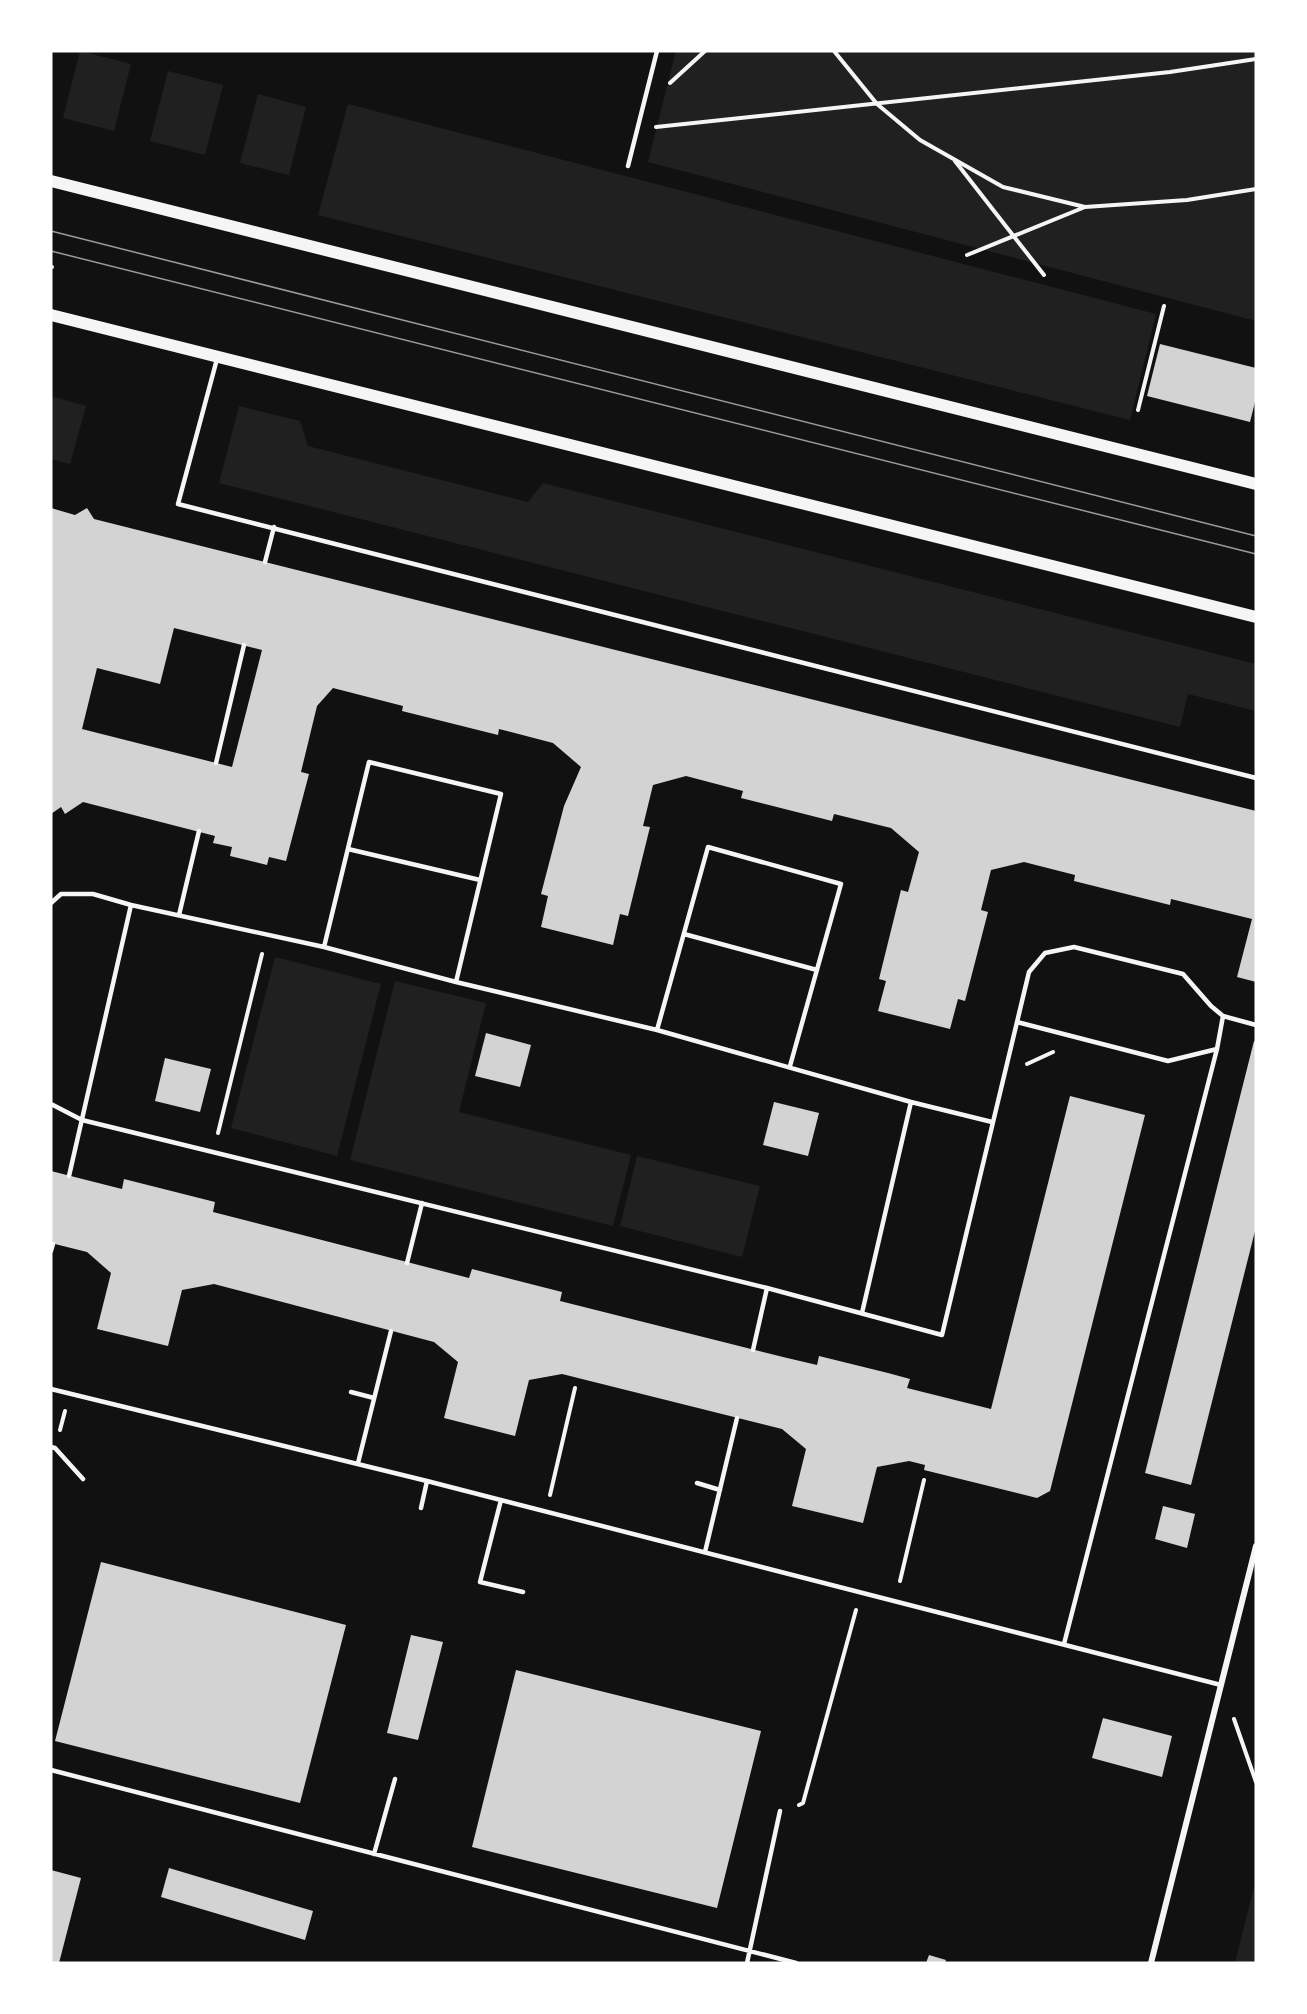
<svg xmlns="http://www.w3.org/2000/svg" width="1307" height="2014" font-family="'Source Sans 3',sans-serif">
  <rect width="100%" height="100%" fill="#111"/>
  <path fill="#202020" d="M 80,51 L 131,64 L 114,131 L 63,118 Z
    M 676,51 L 1256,51 L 1256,321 L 648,162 Z
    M 168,71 L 223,85 L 205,155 L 150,141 Z
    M 258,94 L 306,107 L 289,175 L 240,163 Z
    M 348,104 L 1156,314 L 1130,420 L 318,215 Z
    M 51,396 L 86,406 L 70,464 L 51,459 Z
    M 239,406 L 300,421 L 308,446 L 528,502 L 543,483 L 1256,664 L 1256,711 L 1188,694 L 1180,727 L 219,483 Z
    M 275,957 L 381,984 L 337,1156 L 231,1128 Z
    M 395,981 L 486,1003 L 459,1112 L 631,1155 L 613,1226 L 350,1160 Z
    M 637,1156 L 760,1186 L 742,1257 L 620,1226 Z
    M 1256,1879 L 1256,1963 L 1235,1963 Z"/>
  <path fill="#d3d3d3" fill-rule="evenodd" d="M 1160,344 L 1256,368 L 1256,398 L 1250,422 L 1147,396 Z
    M 51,508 L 75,515 L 87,508 L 94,519 L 1256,811 L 1256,982 L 1237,977 L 1252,919 L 1171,899 L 1170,905 L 1074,881 L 1075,875 L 1024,862 L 991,870 L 981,910 L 988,912 L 965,1001 L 958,999 L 950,1029 L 878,1011 L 886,981 L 879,979 L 901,890 L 908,892 L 919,852 L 891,828 L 834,814 L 832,821 L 741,798 L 743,791 L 686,776 L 653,785 L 643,826 L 650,827 L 628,916 L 620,914 L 613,945 L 541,927 L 548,896 L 541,894 L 564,806 L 581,767 L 553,743 L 499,729 L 498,735 L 402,711 L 403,706 L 333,688 L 317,706 L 301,772 L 309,774 L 286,861 L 269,857 L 267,865 L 230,856 L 232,847 L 213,843 L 215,836 L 83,802 L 65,814 L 61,807 L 51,814 ZM 174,628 L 262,650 L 232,767 L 82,729 L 97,668 L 160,684 Z
    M 486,1033 L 531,1045 L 520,1087 L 475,1076 Z
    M 1254,1041 L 1256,1042 L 1256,1227 L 1191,1485 L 1145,1473 Z
    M 165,1058 L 211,1069 L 200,1112 L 155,1101 Z
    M 1070,1096 L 1145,1115 L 1050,1491 L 1037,1498 L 924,1470 L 925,1465 L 909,1461 L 877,1467 L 863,1523 L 792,1506 L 806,1449 L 782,1429 L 562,1374 L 529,1380 L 515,1436 L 444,1418 L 458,1362 L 434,1342 L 214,1284 L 182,1290 L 168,1346 L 97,1329 L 111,1273 L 87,1252 L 51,1243 L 51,1171 L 122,1189 L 124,1179 L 215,1202 L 213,1212 L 469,1278 L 472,1269 L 562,1292 L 560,1301 L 783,1357 L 817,1365 L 819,1356 L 888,1373 L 910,1379 L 907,1388 L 991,1409 Z
    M 774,1102 L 819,1113 L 808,1156 L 763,1145 Z
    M 1163,1506 L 1195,1514 L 1187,1548 L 1155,1539 Z
    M 101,1562 L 346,1625 L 300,1803 L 55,1741 Z
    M 411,1635 L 443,1642 L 418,1740 L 387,1733 Z
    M 516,1670 L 761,1731 L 717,1908 L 472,1847 Z
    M 1103,1718 L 1172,1736 L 1162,1777 L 1092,1758 Z
    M 169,1868 L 313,1911 L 305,1940 L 161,1897 Z
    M 51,1870 L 81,1878 L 59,1963 L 51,1963 Z
    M 929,1955 L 946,1960 L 945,1963 L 926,1963 Z"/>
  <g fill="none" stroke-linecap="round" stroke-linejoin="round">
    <path stroke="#f5f5f5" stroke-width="4" d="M 834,51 L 877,104 L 920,140 L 1003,187 L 1085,207 L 1187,200 L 1256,189
      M 670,83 L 705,51
      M 656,127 L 1170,72 L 1256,59
      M 955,161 L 1044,275
      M 967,255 L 1085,207
      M 51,267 L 52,267
      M 1138,410 L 1164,306
      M 1027,1064 L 1053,1052
      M 218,1133 L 262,954
      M 60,1430 L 65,1411
      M 550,1495 L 575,1388
      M 900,1581 L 924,1480
      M 1234,1719 L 1256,1782
      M 799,1805 L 803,1803 L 856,1610"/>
    <path stroke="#f5f5f5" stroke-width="4.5" d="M 628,166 L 657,51
      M 217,359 L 178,504 L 1256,778
      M 265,562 L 274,527
      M 216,763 L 244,645
      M 348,849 L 480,880
      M 51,903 L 61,894 L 93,894 L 131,905 L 324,947 L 456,982 L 657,1030 L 911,1102 L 992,1122
      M 179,915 L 199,831
      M 684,934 L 817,970
      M 324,947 L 369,762 L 501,794 L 456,982
      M 1017,1022 L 1168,1061 L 1217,1049
      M 657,1030 L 708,847 L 841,884 L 790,1066
      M 51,1104 L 82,1120 L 767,1288 L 942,1335 L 1029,972 L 1045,953 L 1074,947 L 1183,974 L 1211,1006 L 1223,1016 L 1256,1025
      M 69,1176 L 131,905
      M 51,1251 L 53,1244
      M 407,1263 L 422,1203
      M 862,1313 L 911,1102
      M 753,1350 L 767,1288
      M 51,1389 L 427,1481 L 1221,1685
      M 351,1392 L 374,1398
      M 51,1447 L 55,1448 L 83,1479
      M 358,1463 L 391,1331
      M 697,1483 L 720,1490
      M 501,1500 L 480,1582 L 523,1592
      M 421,1508 L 427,1481
      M 705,1552 L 737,1418
      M 1064,1644 L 1217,1049 L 1223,1016
      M 51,1770 L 796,1963
      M 374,1854 L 395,1779
      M 747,1963 L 780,1811"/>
    <path stroke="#f5f5f5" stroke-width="6" d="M 1151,1963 L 1256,1546"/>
    <path stroke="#f5f5f5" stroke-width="12" d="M 51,181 L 1256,484
      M 51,315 L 1256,617"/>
    <path stroke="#9a9a9a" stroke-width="1.5" d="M 51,231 L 1256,536
      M 51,251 L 1256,554"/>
  </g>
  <rect width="1307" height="2014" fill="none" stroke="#ffffff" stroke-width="105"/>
</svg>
